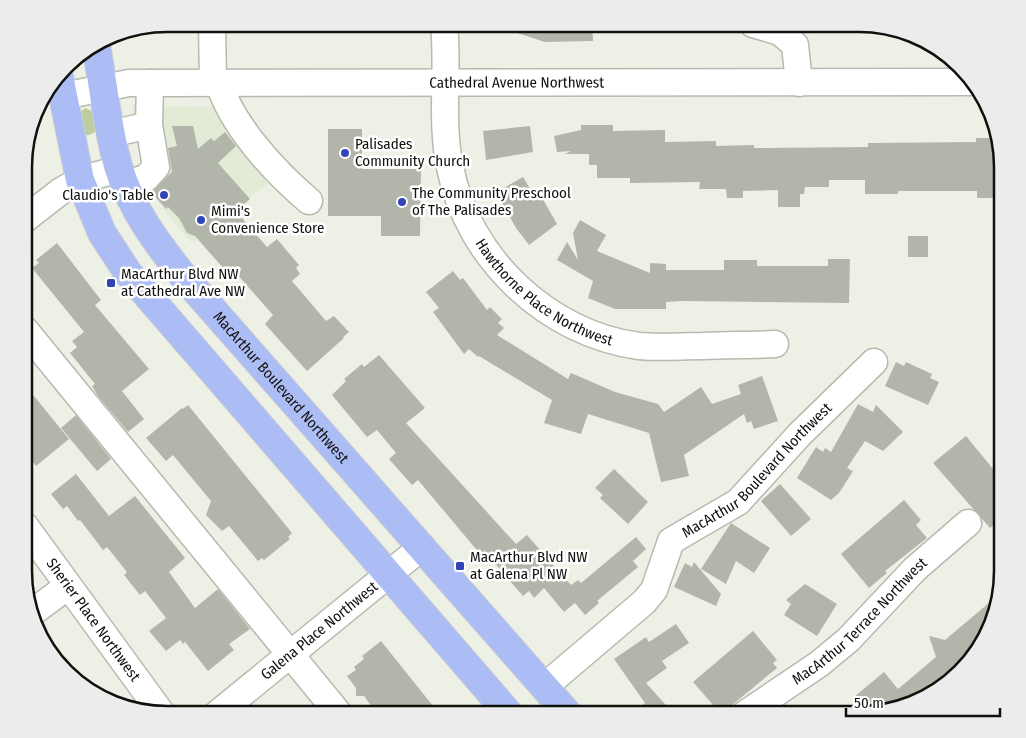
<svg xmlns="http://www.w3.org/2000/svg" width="1026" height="738" font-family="'Fira Sans Condensed',sans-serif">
  <rect width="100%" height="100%" fill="#edf1e5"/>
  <path fill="#e3ead6" d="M 133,105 L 217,107 L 224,125 L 268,183 L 192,243 L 168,216 L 151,186 L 133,131 Z"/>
  <path fill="#bccd9e" d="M 85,108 L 94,112 L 97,130 C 91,135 87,137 80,133 L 77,115 Z"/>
  <path fill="#b2b6aa" d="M 499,24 L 592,24 L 593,41 L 545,42 L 499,27 Z
    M 581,125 L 613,125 L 613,131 L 665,130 L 665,142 L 716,141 L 716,146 L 754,145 L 754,148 L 868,147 L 868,143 L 976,142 L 976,138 L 997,138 L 1002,158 L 1002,198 L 977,198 L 977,191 L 898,191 L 898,194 L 865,194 L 865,180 L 829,180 L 829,187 L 805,187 L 804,194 L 800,194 L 800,207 L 778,207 L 778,190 L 743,191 L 743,198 L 727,198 L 726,189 L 699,189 L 700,182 L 630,183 L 630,178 L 597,178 L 597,165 L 589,165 L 589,154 L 565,154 L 571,151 L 557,152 L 554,136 L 581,130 Z
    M 172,126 L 193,126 L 198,149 L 211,138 L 214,141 L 225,132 L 232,141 L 236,146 L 218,163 L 250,199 L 236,211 L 267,247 L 277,239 L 299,265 L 296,268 L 300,274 L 292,281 L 326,321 L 334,316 L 349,332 L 343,337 L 344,338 L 307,371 L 265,324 L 273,315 L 236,273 L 231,277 L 195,236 L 187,233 L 179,218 L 168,207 L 166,209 L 151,192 L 172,172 L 168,148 L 177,146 Z
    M 530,126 L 533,152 L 486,160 L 483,131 Z
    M 328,129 L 362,129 L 362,169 L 421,169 L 420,236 L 381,236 L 381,216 L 328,216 Z
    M 523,177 L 532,192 L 537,189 L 557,224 L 529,245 L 516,228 L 497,194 L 504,191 L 502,189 Z
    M 580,220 L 606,235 L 597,251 L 650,273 L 650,263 L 666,264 L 666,270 L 724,270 L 724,260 L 757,260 L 757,266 L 828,266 L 828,259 L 850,259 L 849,303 L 682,301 L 666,302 L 666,309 L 615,309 L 588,298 L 593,281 L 557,260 L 567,242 L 578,260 L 573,233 Z
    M 908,236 L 928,236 L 928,257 L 908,257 Z
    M 57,243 L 101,300 L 95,305 L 149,369 L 122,391 L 144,419 L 128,432 L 98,396 L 92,386 L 95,384 L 70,353 L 77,347 L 72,341 L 84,332 L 32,268 L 39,263 L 36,260 Z
    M 453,271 L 460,280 L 463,278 L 487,310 L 490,307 L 502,319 L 498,323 L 504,328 L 497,335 L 568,379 L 571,373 L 615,392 L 658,404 L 664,412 L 701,387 L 712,404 L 741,394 L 738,385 L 762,376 L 778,421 L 754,429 L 751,421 L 747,423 L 744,414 L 684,455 L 689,476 L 661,482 L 649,433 L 588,414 L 581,434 L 544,423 L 552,400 L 479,356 L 478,357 L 469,349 L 464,354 L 433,312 L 439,308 L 426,292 Z
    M 379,355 L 425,408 L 406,423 L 516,544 L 527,535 L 571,585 L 578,580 L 581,583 L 636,537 L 646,549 L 633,561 L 638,567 L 597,601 L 599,603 L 585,615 L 575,603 L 564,612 L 544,588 L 534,598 L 529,591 L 523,596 L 485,552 L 481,555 L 418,480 L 412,485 L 389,459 L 396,453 L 377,430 L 367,437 L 332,395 L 346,381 L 344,379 L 362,364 L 364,367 Z
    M 896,362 L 904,366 L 906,362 L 932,374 L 930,378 L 939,382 L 928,405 L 885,386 Z
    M 25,385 L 69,439 L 36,466 L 25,452 Z
    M 858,404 L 873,412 L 876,405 L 903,432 L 883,451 L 865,441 L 847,468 L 853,471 L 839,493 L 831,500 L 797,478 L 816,447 L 823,452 L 825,448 L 831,452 Z
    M 188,405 L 292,533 L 288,537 L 290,539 L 264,560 L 262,558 L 258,561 L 229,526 L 222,531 L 206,515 L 211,501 L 173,455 L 166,461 L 146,438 L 182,408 L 183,409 Z
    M 76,415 L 111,459 L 97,471 L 61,428 Z
    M 966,436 L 1002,480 L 1002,519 L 990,528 L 933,463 Z
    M 614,469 L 648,502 L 628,524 L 600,498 L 603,495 L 595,488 Z
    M 76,474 L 109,516 L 135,496 L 185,558 L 169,572 L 195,608 L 218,589 L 250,629 L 229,644 L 234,650 L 208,671 L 185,642 L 183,644 L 180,640 L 166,651 L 149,631 L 166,618 L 145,591 L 140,595 L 124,575 L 127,572 L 107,547 L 103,550 L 80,520 L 78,521 L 67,506 L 63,509 L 51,494 Z
    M 780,484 L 811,519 L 791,536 L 761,501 Z
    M 904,500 L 921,520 L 916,525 L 927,538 L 885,571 L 887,573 L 869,588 L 841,554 Z
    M 731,523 L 770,548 L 754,573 L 736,561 L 726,584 L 701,569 Z
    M 694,562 L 721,594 L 716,606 L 674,587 L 685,563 L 692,567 Z
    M 805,584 L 837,604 L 817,636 L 784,615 L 791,604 L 786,600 Z
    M 996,597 L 972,658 L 923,699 L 867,712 L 854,697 L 884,672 L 898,689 L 936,657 L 929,636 L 945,640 Z
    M 676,624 L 689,643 L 662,661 L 667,668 L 646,683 L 674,714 L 632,714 L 645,703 L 614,659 L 646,637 L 649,642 Z
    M 753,631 L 777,660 L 773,663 L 777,668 L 721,714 L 693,682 Z
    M 381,641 L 433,706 L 423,714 L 377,714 L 364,696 L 356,696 L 356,688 L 347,676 L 356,670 L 354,667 L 364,659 L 362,656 Z"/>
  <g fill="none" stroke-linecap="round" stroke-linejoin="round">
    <defs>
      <g id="minor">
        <path d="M 212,24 L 213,83"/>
        <path id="s1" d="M 444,24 C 449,72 440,120 450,167 C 467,257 547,334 639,346 C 660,348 682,346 703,346 C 727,345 751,345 775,344"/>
        <path d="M 753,24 L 780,32 L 795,45 L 799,83"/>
        <path d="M 219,83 C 232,126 275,172 309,201"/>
        <path id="s2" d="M 63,96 L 129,83 L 150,83 L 970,82"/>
        <path d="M 111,134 L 149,125"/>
        <path d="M 125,184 L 146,178 L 156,167 L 149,125 L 150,83"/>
        <path d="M 25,219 L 61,191 L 80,180 L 119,169"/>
        <path d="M 25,330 L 339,714"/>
        <path id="s3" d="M 25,526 L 162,714"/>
        <path d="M 33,612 L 68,586"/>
        <path id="s4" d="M 544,687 L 644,602 L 654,590 L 671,541 L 738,502 L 800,434 L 874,362"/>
        <path id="s5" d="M 217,714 L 422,547"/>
        <path id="s6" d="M 745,714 L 819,664 L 848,640 L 915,569 L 968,523"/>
      </g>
      <g id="major">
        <path id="s7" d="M 96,46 C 104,86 107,130 119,169 C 132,210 157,243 183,276 L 568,714"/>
        <path d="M 59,76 L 80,180 L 102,233 L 128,273 L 509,714"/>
      </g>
    </defs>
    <use href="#minor" stroke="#b6baaf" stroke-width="29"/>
    <use href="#major" stroke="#cfcfcf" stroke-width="30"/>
    <use href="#minor" stroke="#fff" stroke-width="26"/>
    <use href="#major" stroke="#acbcf5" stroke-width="28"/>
  </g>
  <g fill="#3245b7" stroke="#fff" stroke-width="2">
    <circle cx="345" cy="153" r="5"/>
    <circle cx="164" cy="195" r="5"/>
    <circle cx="402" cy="202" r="5"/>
    <circle cx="201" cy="220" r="5"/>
    <rect x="106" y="278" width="10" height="10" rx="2.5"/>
    <rect x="455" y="561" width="10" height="10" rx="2.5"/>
  </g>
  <g text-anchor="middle" stroke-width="5" stroke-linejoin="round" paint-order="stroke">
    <g font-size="15" fill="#10110d" stroke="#fff">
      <text dy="5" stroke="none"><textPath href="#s2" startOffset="455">Cathedral Avenue Northwest</textPath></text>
      <text dy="5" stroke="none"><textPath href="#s1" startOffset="308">Hawthorne Place Northwest</textPath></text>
      <text dy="5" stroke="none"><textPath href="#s7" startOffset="399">MacArthur Boulevard Northwest</textPath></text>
      <text dy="5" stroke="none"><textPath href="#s4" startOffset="311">MacArthur Boulevard Northwest</textPath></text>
      <text dy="5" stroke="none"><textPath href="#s3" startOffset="116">Sherier Place Northwest</textPath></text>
      <text dy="5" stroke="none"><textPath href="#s6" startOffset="148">MacArthur Terrace Northwest</textPath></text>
      <text dy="5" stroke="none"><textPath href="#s5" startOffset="132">Galena Place Northwest</textPath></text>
    </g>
    <g font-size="15" fill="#10110d" stroke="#fff" text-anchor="start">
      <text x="355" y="149">Palisades<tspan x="355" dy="17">Community Church</tspan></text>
      <text x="412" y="198">The Community Preschool<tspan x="412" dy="17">of The Palisades</tspan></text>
      <text x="154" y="200" text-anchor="end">Claudio's Table</text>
      <text x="211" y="216">Mimi's<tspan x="211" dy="17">Convenience Store</tspan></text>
      <text x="121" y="279">MacArthur Blvd NW<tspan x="121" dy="17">at Cathedral Ave NW</tspan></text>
      <text x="470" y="562">MacArthur Blvd NW<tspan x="470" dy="17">at Galena Pl NW</tspan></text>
    </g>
  </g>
  <path d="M0 0H1026V738H0ZM167 32H859A135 135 0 0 1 994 167V571A135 135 0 0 1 859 706H167A135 135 0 0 1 32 571V167A135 135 0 0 1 167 32Z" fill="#ececec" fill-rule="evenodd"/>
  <path fill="none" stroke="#10110d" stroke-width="2.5" d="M167 32H859A135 135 0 0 1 994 167V571A135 135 0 0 1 859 706H167A135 135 0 0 1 32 571V167A135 135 0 0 1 167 32Z"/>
  <path d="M846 708v8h154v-8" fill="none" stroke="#10110d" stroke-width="2.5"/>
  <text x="854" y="708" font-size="15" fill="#10110d" stroke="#ffffff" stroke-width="4" paint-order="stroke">50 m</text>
</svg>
